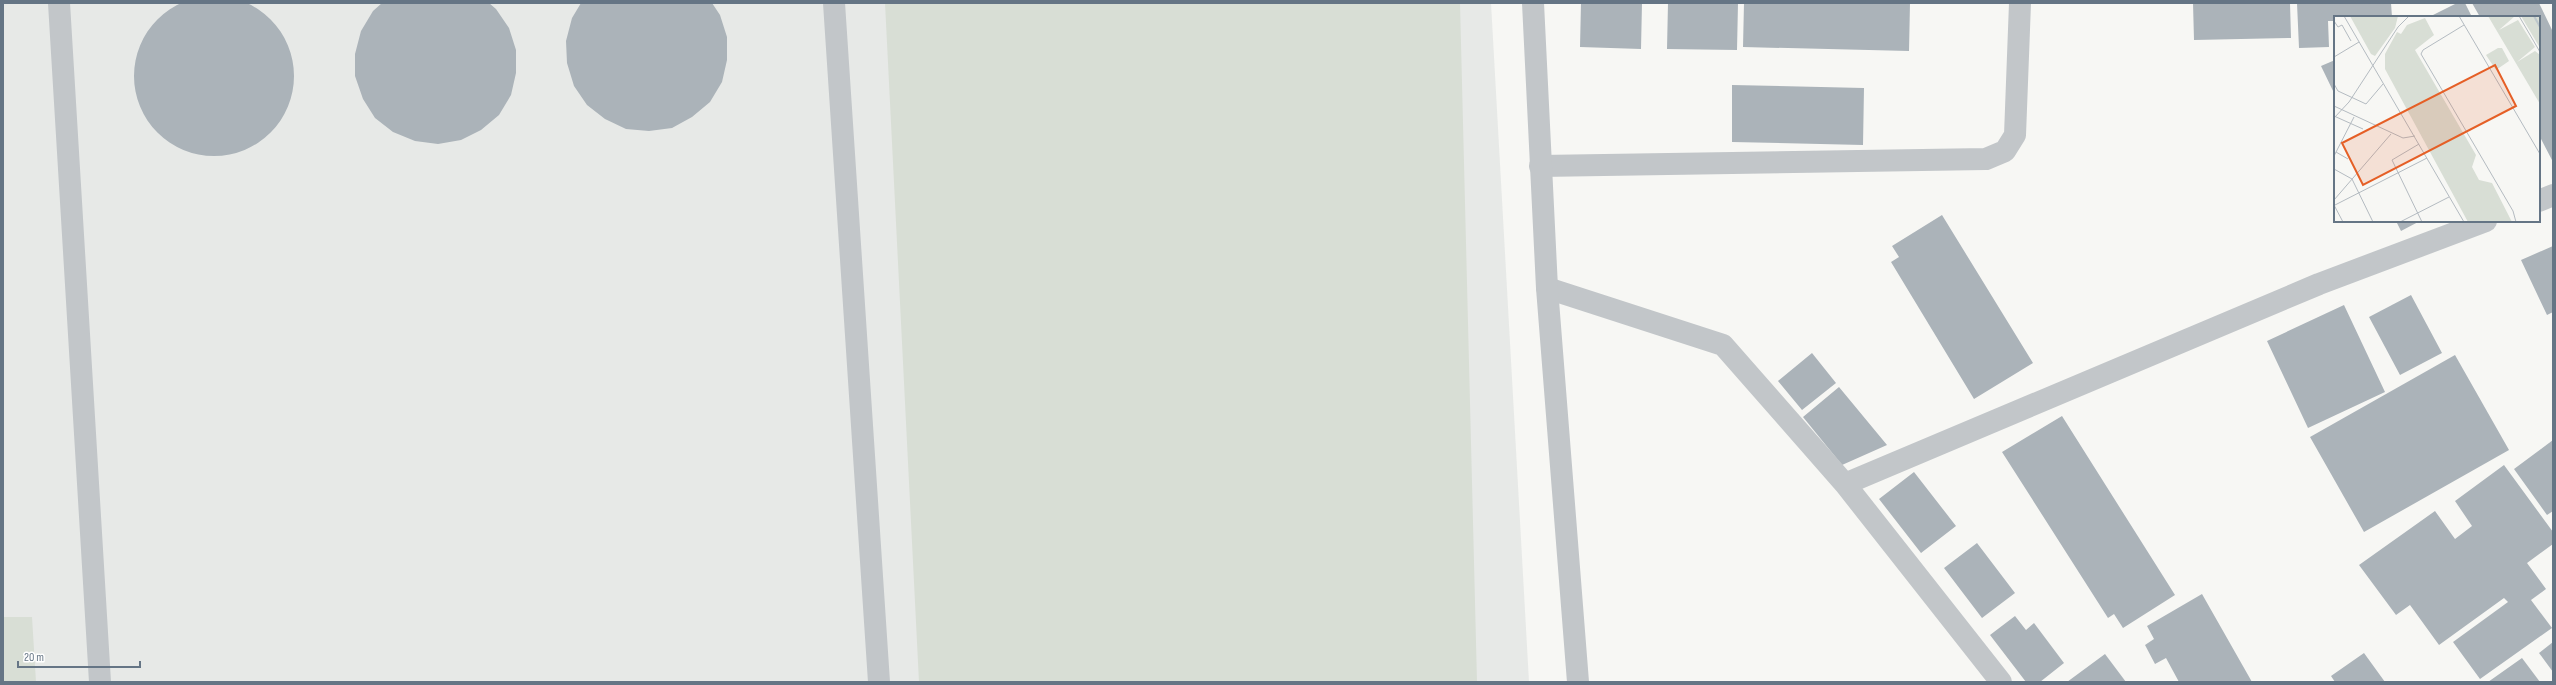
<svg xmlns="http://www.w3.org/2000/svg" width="2556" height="685" font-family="'Sofia Sans Condensed',sans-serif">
  <rect width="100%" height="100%" fill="#f7f7f4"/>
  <path fill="#e7e9e7" d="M 3,3 L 1491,3 L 1529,682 L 3,682 Z"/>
  <path fill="#d8ded5" d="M 885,3 L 1460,3 L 1477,682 L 919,682 Z
    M 3,617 L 32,617 L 36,682 L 3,682 Z"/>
  <path fill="#abb3b9" d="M134 76a80 80 0 1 1 160 0a80 80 0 1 1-160 0Z
    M 382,3 L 489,3 L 496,9 L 509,28 L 516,50 L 516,73 L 511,95 L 499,115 L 481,130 L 461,140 L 438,144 L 415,141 L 393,132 L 375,118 L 363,99 L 355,76 L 355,54 L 361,31 L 373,11 Z
    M 581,3 L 712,3 L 720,15 L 727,37 L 727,60 L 722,82 L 710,102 L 692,117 L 672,128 L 649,131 L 626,129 L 605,119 L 587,105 L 574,86 L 567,63 L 566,41 L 572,18 Z
    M 1581,3 L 1642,3 L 1641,49 L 1580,47 Z
    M 1668,3 L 1738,3 L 1737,50 L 1667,49 Z
    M 1744,3 L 1910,3 L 1909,51 L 1743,47 Z
    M 2193,3 L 2290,3 L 2291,38 L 2194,40 Z
    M 2297,3 L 2391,3 L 2392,17 L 2335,17 L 2335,21 L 2328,21 L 2329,47 L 2299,48 Z
    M 2457,3 L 2465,3 L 2472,17 L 2429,17 Z
    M 2472,3 L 2539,3 L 2553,32 L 2553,162 L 2539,135 L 2539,17 L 2480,17 Z
    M 2335,60 L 2335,95 L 2321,66 Z
    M 1732,85 L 1864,88 L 1863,145 L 1732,142 Z
    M 1942,215 L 2033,363 L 1974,399 L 1891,262 L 1899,257 L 1892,246 Z
    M 2396,221 L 2420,221 L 2401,231 Z
    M 2553,246 L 2553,312 L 2547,315 L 2521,260 Z
    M 2411,295 L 2442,353 L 2400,375 L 2369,317 Z
    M 2344,305 L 2385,392 L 2308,428 L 2267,341 Z
    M 1812,353 L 1836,383 L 1802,410 L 1778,381 Z
    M 2455,355 L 2509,450 L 2364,532 L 2310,437 Z
    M 1839,387 L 1887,445 L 1842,465 L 1803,417 Z
    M 2062,416 L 2175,595 L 2123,628 L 2114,614 L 2108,618 L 2002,452 Z
    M 2553,440 L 2553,511 L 2547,515 L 2514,469 Z
    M 2504,465 L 2553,532 L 2553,544 L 2527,563 L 2546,589 L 2531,600 L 2552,628 L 2480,679 L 2453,642 L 2508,602 L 2504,598 L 2439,645 L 2410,605 L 2396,615 L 2359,565 L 2435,511 L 2455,539 L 2472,526 L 2455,501 Z
    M 1914,472 L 1956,526 L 1921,553 L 1879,499 Z
    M 1977,543 L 2015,593 L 1982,618 L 1944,568 Z
    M 2202,594 L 2252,682 L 2179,682 L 2166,658 L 2155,664 L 2145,645 L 2154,639 L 2147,626 Z
    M 2015,616 L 2026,630 L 2034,623 L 2064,663 L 2040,682 L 2026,682 L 1990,635 Z
    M 2553,642 L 2553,672 L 2539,653 Z
    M 2364,653 L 2385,682 L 2335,682 L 2331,676 Z
    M 2105,654 L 2126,682 L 2067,682 Z
    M 2522,658 L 2540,682 L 2488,682 Z"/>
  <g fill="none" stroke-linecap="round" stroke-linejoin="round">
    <path stroke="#c2c6c9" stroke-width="22" d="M 59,3 L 100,682
      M 834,3 L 879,682"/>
    <path stroke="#c2c6c9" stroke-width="22" d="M 1540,166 L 1986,159 L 2005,151 L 2015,135 L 2020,3
      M 2539,201 L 2553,195
      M 1547,288 L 1723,345 L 1845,484 L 2001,682
      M 1845,484 L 2319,284 L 2486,221"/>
    <path stroke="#c2c6c9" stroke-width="22" d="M 1533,3 L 1547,288 L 1578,682"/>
  </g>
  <g transform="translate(2334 16)">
    <rect width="206" height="206" fill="#f7f7f4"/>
    <path d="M 16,0 L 64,0 L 61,12 L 41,40 L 37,38 ZM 154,0 L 181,0 L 165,14 L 184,4 L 201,31 L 183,46 L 201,35 L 206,39 L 206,88 ZM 187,0 L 206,0 L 206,32 ZM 91,2 L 100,19 L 81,34 L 142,139 L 138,151 L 145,164 L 158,167 L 178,206 L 134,206 L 51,53 L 51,38 L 63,16 L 67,18 L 73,9 ZM 164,32 L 168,32 L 175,45 L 162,54 L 152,39 Z" fill="#d8ded5"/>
    <path fill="none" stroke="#bdc7cc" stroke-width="2" d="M 200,0 L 206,11"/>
    <path fill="none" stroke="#b4bbc1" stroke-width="1" d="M 10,0 L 130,206M 125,0 L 206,138M 185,0 L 206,36M 0,5 L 4,11 L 8,9 L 17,25M 130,9 L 89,34 L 87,38 L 179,195 L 182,206M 0,41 L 25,26M 0,68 L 4,75 L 32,88 L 49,68M 0,90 L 69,122 L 81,120M 0,100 L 29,113M 0,102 L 15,86 L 64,11 L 75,0M 85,128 L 58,144 L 88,206M 2,136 L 14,143M 0,140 L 20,101M 0,153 L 18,163 L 39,206M 0,184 L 57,118M 0,189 L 9,206M 1,189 L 93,142M 66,206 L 115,181"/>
    <path fill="#e55f26" fill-opacity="0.15" stroke="#e55f26" stroke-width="2" d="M 161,49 L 182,90 L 29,169 L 8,127 Z"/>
    <rect width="206" height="206" fill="none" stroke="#657585" stroke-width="2"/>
  </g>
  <rect width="2556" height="685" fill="none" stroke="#657585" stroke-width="8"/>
  <path d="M18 661v6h122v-6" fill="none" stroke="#657585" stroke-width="2"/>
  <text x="24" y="661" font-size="12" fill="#657585" stroke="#ffffff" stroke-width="3" paint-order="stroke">20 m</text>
</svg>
